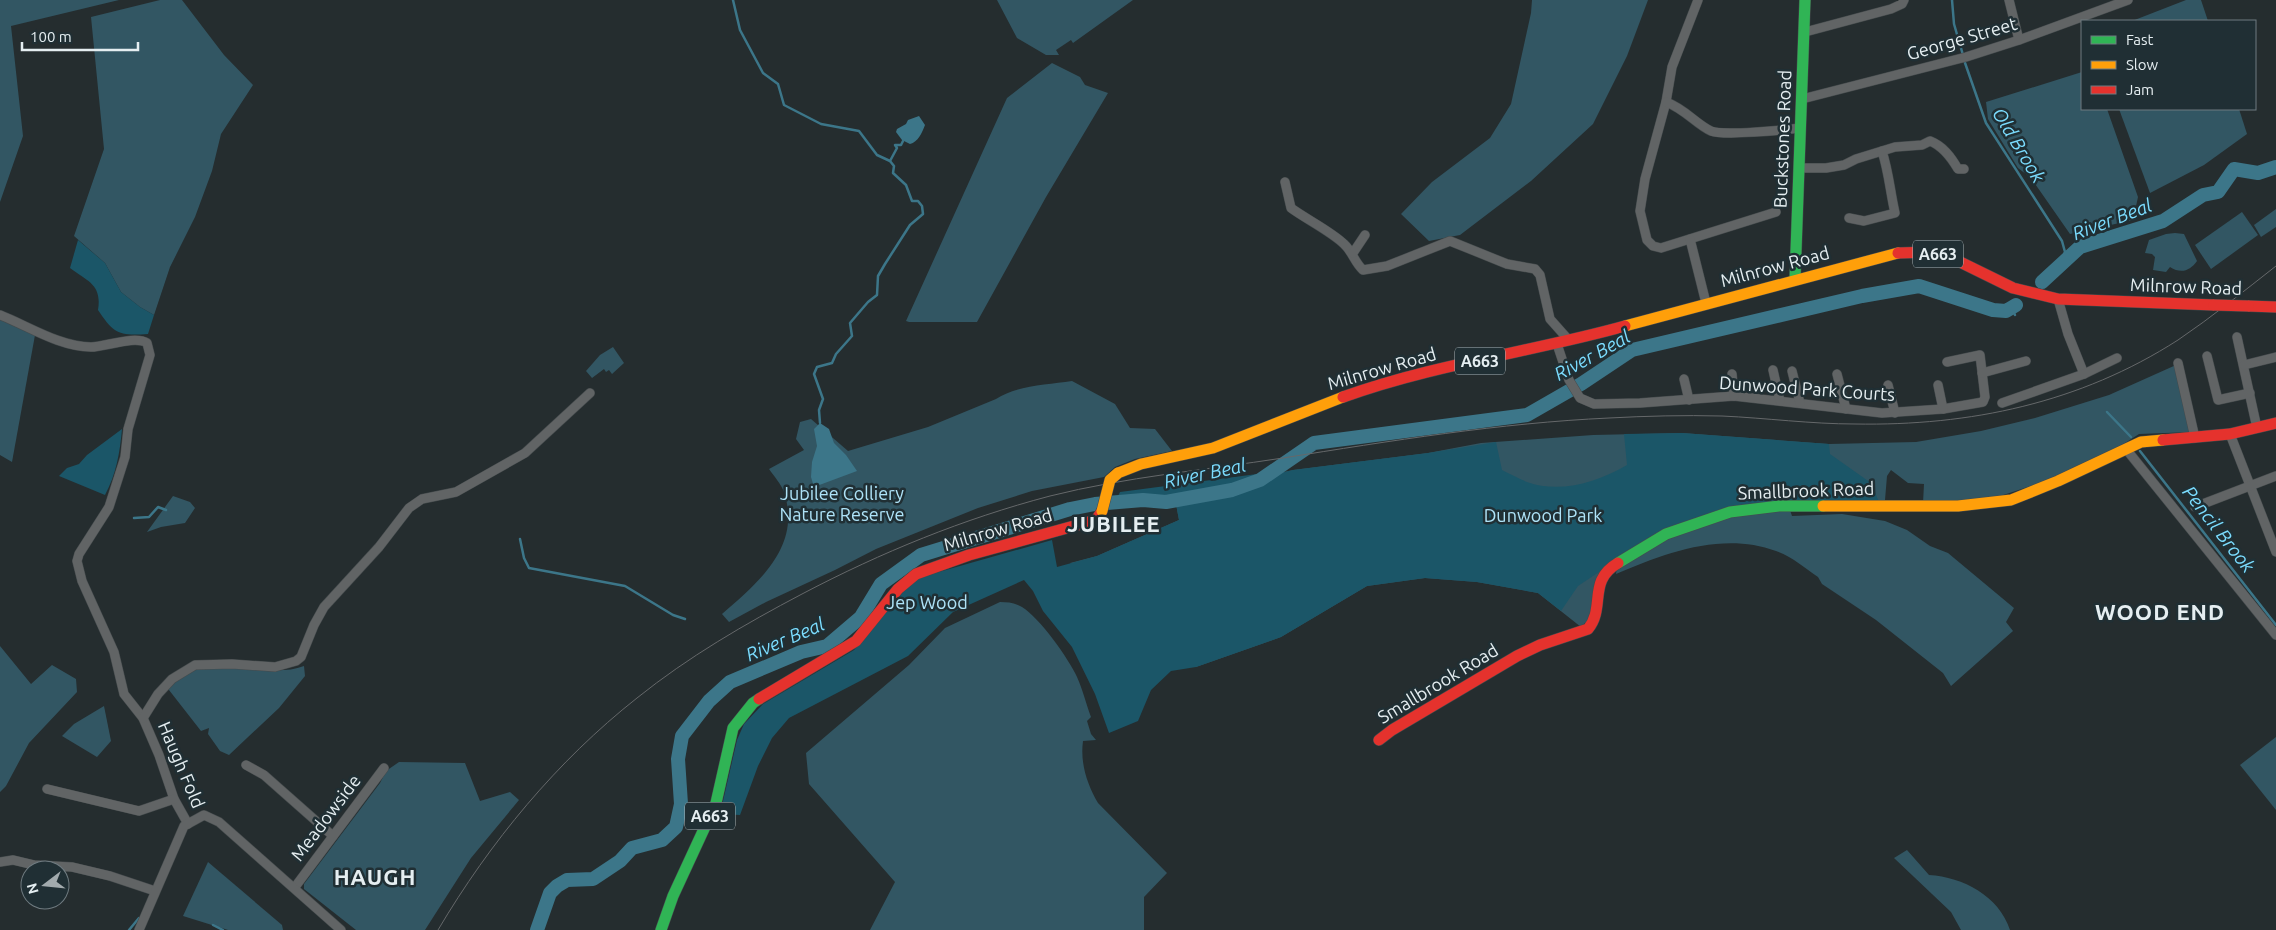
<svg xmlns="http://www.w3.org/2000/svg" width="2276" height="930" font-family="Ubuntu,sans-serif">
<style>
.green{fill:#325663}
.forest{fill:#1b5668}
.water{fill:#3c7689}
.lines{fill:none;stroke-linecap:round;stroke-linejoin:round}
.stream{stroke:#3c7689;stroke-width:2.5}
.river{stroke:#3c7689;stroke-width:14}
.street-casing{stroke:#454b4d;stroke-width:10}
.fast-casing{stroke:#454b4d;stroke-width:12}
.slow-casing{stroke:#454b4d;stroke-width:12}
.jam-casing{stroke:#454b4d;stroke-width:12}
.street{stroke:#616465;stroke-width:9}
.fast{stroke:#30b455;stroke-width:11}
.slow{stroke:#ff9f0a;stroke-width:11}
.jam{stroke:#e5322d;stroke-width:11}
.tram{stroke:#65686a;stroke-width:1}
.slow-bridge-casing{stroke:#454b4d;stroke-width:12;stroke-linecap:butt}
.jam-bridge-casing{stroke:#454b4d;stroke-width:12;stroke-linecap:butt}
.slow-bridge{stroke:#ff9f0a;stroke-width:11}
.jam-bridge{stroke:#e5322d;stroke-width:11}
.labels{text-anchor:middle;stroke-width:5;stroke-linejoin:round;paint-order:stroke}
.shield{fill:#202f34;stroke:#aab5b8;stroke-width:1}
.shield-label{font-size:16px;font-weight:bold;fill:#e5eef1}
.street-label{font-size:18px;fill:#e5eef1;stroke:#202f34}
.park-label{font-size:18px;fill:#aee3f8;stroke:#202f34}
.water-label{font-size:19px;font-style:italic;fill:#7bdcfe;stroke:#202f34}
.district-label{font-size:22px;font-weight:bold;letter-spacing:1px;fill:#e5eef1;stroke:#202f34}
</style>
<rect width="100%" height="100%" fill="#252d2f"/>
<g class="green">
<polygon points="0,0 119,0 11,26 23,136 0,202"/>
<polygon points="160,0 182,0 224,55 253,85 221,134 212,171 195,217 170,267 154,315 140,307 121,292 105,263 74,236 104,149 91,17"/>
<polygon points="997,0 1133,0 1073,43 1071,40 1056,50 1059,55 1046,55 1017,38"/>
<polygon points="1532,0 1648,0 1627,56 1593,124 1531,181 1460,235 1429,241 1401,214 1432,182 1490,138 1511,104 1531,13"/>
<polygon points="2186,0 2201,0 2208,21 2132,21"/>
<polygon points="1052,63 1080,77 1085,85 1108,93 1046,197 977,322 909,322 906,321 1007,98"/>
<polygon points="2082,72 2082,109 2107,109 2138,197 2133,220 2070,234 2031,178 2018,168 1988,119 1986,102"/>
<polygon points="2119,109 2239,109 2247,134 2204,165 2150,193"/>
<polygon points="2276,209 2276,227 2261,237 2254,225"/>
<polygon points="2242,212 2258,235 2211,269 2195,245"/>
<path d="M2175,233L2184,234L2197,261C2190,271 2181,274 2170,267L2166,272L2153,270L2155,257L2152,254L2145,253L2149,240L2166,234Z"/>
<polygon points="0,319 35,335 12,462 0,455"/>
<polygon points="613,347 624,363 612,374 609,370 606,372 604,369 592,378 586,371 600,355"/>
<polygon points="2176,365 2192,432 2139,434 2122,445 2043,482 1988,500 1923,503 1924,484 1908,483 1891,470 1887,476 1885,500 1748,506 1604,567 1589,619 1581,627 1538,593 1477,582 1425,578 1367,586 1281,637 1196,667 1070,563 1097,556 1179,520 1176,504 1241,491 1280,473 1293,470 1428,453 1481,443 1593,435 1682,433 1829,444 1916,442 1981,431 2035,418 2109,395"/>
<path d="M1072,381L1115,404L1130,428L1155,429L1172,451L1135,459L1115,467L1104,477L1032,491L978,508L876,549L835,570L766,602L729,622L722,614C759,582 802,546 784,492C781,484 774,476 769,469L804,450L796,439L800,422L811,419L848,451L928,427L996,399C1018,385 1047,385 1072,381Z"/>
<polygon points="173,496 190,502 195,508 185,523 161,527 147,532"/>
<path d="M1790,510L1792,516L1842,514L1885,521L1907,530L1930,546L1948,553L2014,608L2006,622L2013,631L1951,686L1943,673L1876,620L1822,584L1818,577C1805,568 1791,556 1776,551C1723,531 1664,553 1616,574L1617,567L1661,541L1716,518Z"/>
<path d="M1000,602C1008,602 1015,603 1022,607C1039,617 1069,659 1077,677C1083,690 1086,704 1091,717L1087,721L1091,734L1096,740L1083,741C1080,763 1087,784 1098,803L1167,873L1144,897V930H870L895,882L809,784L806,753L909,665L945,628Z"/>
<polygon points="0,646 31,684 52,665 76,679 77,692 29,743 6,786 0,792"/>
<path d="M304,666L305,676L279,708L229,755L220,751L208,734L209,728L201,731L169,690V687C175,682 181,676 188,673C223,654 267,680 304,666Z"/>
<polygon points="104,706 111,741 97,757 62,736 74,724"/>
<polygon points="2276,737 2276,810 2240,765"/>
<polygon points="399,762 465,763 480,801 510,792 519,800 471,858 425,930 356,930 304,889 304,884 380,783 386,771"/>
<path d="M1907,850L1929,875C1963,877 1999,896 2010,930H1961L1951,912L1894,858Z"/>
<polygon points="208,862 282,925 283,930 228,930 183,916"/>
</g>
<g class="forest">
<path d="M78,240L105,263L121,292L140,307L154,315L148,334C119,336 114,334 98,310C102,285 89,282 70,268Z"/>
<path d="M122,429C120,452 116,475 105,495L59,476L67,468L79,464L87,455Z"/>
<path d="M1682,433L1829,444L1830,454L1871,483L1879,502L1729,508L1599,572L1578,586L1561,611L1538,593L1477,582L1425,578L1367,586L1281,637L1196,667L1171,671L1151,690L1138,721L1109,733L1095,694L1072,647L1043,611L1033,591L1024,580L953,612L908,656L789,718L772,738L758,766L740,815L720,814L737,740L744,724L763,704L854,650L914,579L1052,540L1057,567L1097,556L1179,520L1176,504L1241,491L1280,473L1293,470L1428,453L1496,442L1502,470C1510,474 1518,478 1527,482C1560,494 1598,482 1627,465L1624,434Z"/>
<polygon points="1257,474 1237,486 1164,498 1146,494 1118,496 1120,492"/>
</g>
<g class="water">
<path d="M919,116L925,125C922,133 918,142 910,144L902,140L896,132L897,129L906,124L908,120Z"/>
<polygon points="820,423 829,429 834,443 846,455 857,471 814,487 811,477 812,462 817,446 814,429"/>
</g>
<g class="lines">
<g class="stream">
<polyline points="733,0 740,30 763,73 778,84 784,105 821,124 859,131 877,155 890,161 894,166 893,173 906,185 912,201 918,201 922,206 923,214 910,225 885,264 878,276 877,295 868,302 850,323 852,336 836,354 832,363 817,367 814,374 823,399 819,410 820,423"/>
<polyline points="1952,0 1954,24 1963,55"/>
<polyline points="1964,60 1986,123 2062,241 2065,252 2059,267"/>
<polyline points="890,161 897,148 895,145 901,145 903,141"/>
<polyline points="2012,309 2015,315"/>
<polyline points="2107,412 2131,437"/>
<polyline points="2140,451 2276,625"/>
<polyline points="134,518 149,517 158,507 166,510"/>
<polyline points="520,539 524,558 529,568 625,586 673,615 685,619"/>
<polyline points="213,925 223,930"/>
<polyline points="129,930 139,918"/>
</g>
<g class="river">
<polyline points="2042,282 2080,247 2163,221 2203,195 2218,192 2234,169 2258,173 2276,167"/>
<polyline points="537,930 550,893 557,886 567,880 593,879 620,861 632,848 662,840 676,827 681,804 678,759 682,736 709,701 730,682 801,652 827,646 861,617 881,584 921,555 1070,509 1095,504 1143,500 1166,502 1232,490 1260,480 1314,443 1527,415 1581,384 1632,350 1862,296 1919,286 1993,310 2006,311 2016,305"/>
</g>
<defs>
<g id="street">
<polyline points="1698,0 1672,67 1666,102 1645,179 1640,211 1647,240 1653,246 1661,248 1776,212"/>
<polyline points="2009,0 2019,40"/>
<polyline points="1805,32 1891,9 1902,4 1904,0"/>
<polyline points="1802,99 1966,57 2019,40 2128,0"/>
<path d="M1666,102C1685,109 1696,124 1711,131C1723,136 1784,130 1800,128"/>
<path d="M1799,168H1826L1844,165L1856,159L1895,147L1922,145L1930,141C1943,146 1951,157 1958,169H1964"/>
<path d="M1285,182L1291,208C1306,219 1332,232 1344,244C1352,251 1355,263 1363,270L1387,266L1450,241L1507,264L1535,269L1540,275L1550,319L1566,337L1567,341"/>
<path d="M1849,218L1864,221L1895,213C1890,191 1889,173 1882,151"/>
<polyline points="1690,239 1706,303"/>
<polyline points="1353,253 1365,235"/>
<polyline points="2058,299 2068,334 2084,374"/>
<path d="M0,315C28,326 60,347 91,347C105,347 135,335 147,343L150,355L128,429L125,457L109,507L79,554L77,561L82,581L114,652L124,694L143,718L159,755L174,799L188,824"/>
<polyline points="2237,337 2257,428"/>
<polyline points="1557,344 1569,380 1580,398 1594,404 1640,403 1734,396 1882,413 1943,409 1983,402 1985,397 1980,355 1947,362"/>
<polyline points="2207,356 2218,400 2250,393"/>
<polyline points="2178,363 2195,438"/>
<polyline points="2244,365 2276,357"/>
<polyline points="1773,370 1780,401"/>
<polyline points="1792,371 1800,403"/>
<polyline points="1982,373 2026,361"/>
<polyline points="1732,374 1734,396"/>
<polyline points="1837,374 1846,409"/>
<polyline points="1684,379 1689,400"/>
<polyline points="1888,385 1895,413"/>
<polyline points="1938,385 1943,409"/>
<polyline points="2002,403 2084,374 2117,358"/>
<polyline points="2230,434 2276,552"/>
<polyline points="2126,449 2276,635"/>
<polyline points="2195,507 2276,476"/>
<polyline points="143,718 158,694 172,679 195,665 232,664 275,667 296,661 301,657 314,625 324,607 379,547 409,508 422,499 456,492 525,453 590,393"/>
<polyline points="246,765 264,775 333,836"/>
<polyline points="47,789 139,811 174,799"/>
<polyline points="0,862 13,860 34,865 72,867 110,876 155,891"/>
<polyline points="295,887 384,768"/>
<polyline points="139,930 184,826 204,815 219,822 341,930"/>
</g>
<g id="fast">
<polyline points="1795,279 1805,0"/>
<polyline points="1618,563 1666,534 1730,512 1779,506 1823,506"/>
<polyline points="661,930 673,896 716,803 733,728 753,703 759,699"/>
</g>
<g id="slow">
<polyline points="1625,326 1898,253"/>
<polyline points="1118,473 1141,464 1213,448 1343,397"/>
<polyline points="1823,506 1958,506 2011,500 2058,481 2141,442 2163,440"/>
</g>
<g id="jam">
<polyline points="1898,253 1932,252 1952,258 2013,288 2058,299 2214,305"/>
<polyline points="2248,306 2276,307"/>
<path d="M1343,397C1434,364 1532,352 1625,326"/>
<polyline points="2163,440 2230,434 2276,423"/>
<polyline points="759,699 856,641 898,589 916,574 969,555 1096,520 1102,511"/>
<path d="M1379,740L1392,730L1517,656L1540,645L1588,629C1606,607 1587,581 1618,563"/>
</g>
</defs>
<use href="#street" class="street-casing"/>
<use href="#fast" class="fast-casing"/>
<use href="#slow" class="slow-casing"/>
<use href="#jam" class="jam-casing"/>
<use href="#street" class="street"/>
<use href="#fast" class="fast"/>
<use href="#slow" class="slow"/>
<use href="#jam" class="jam"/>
<path class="tram" d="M438,930C490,842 557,761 637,698C688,657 745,624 802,594C882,552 963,519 1050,496C1126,477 1205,470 1283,458C1390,441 1500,423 1609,418C1646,416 1684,415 1722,416C1766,418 1811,424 1855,424C1970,426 2080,403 2178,340C2212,317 2244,291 2276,266"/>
<defs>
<polyline id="slow-bridge" points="1102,511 1110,480 1118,473"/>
<polyline id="jam-bridge" points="2214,305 2248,306"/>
</defs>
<use href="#slow-bridge" class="slow-bridge-casing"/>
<use href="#jam-bridge" class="jam-bridge-casing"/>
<use href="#slow-bridge" class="slow-bridge"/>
<use href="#jam-bridge" class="jam-bridge"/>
</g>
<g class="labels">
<g class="shield">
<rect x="1913" y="240.5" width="50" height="27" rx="4"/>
<rect x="1455" y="347.5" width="50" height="27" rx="4"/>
<rect x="685" y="802.5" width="50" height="27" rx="4"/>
</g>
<g class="shield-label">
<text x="1938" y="260">A663</text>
<text x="1480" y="367">A663</text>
<text x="710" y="822">A663</text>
</g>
<g class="street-label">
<text transform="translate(1962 39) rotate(-16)" y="6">George Street</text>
<text transform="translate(1783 139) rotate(-88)" y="6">Buckstones Road</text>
<text transform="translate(1775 267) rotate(-15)" y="6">Milnrow Road</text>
<text transform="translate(2186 287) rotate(2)" y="6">Milnrow Road</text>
<text transform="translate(1382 369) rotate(-16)" y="6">Milnrow Road</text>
<text transform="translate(1807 389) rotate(4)" y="6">Dunwood Park Courts</text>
<text transform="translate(1806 491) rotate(-2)" y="6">Smallbrook Road</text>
<text transform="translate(998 530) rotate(-16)" y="6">Milnrow Road</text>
<text transform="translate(1438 684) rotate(-31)" y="6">Smallbrook Road</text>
<text transform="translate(181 765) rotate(67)" y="6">Haugh Fold</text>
<text transform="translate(326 818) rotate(-53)" y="6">Meadowside</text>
</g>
<g class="park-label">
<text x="842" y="500">Jubilee Colliery<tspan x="842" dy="21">Nature Reserve</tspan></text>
<text x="1543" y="522">Dunwood Park</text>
<text x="927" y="609">Jep Wood</text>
</g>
<g class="water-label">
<text transform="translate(2019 145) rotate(59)" y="7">Old Brook</text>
<text transform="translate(2112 219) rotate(-21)" y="7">River Beal</text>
<text transform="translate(1592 355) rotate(-29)" y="7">River Beal</text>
<text transform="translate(1205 473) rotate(-12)" y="7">River Beal</text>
<text transform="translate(2219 529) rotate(52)" y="7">Pencil Brook</text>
<text transform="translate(785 639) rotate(-23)" y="7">River Beal</text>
</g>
<g class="district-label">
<text x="1114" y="532">JUBILEE</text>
<text x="2160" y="620">WOOD END</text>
<text x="375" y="885">HAUGH</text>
</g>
</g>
<rect x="2081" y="20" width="175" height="90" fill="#202f34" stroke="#6f7b80"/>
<rect x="2091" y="36" width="25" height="8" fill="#30b455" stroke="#6f7b80"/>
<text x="2126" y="45" font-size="15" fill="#e5eef1">Fast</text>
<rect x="2091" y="61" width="25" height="8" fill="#ff9f0a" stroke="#6f7b80"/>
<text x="2126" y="70" font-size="15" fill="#e5eef1">Slow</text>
<rect x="2091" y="86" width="25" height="8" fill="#e5322d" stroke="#6f7b80"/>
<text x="2126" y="95" font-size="15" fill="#e5eef1">Jam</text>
<g transform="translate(45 885) rotate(254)"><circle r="24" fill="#202f34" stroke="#6f7b80"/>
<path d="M0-4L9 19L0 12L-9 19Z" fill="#a2aaad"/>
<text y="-8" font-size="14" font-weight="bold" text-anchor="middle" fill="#e5eef1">N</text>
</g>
<path d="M22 42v8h116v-8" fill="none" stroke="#e5eef1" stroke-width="2.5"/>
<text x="30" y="42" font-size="15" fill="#e5eef1" stroke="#202f34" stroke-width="4" paint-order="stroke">100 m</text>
</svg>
